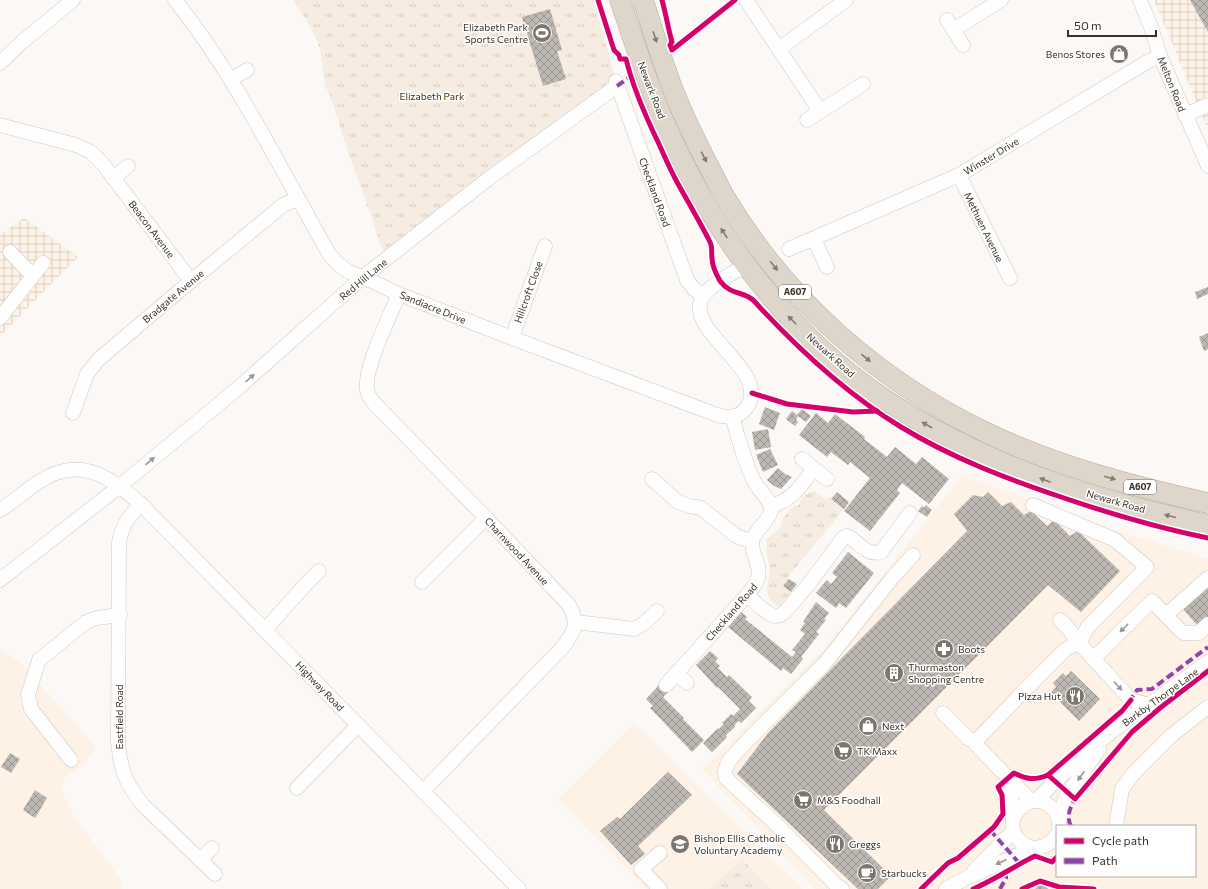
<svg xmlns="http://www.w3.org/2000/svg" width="1208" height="889" font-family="Commissioner,sans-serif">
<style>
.built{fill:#fdf2e5;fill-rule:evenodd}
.industrial{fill:url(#industrial-grid)}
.park{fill:url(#park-tufts)}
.building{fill:url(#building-cross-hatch)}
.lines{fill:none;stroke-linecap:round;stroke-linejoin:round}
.minor-casing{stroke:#cdc8c1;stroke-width:15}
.highway-casing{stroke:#b4aa9c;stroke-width:21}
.minor{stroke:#fefefe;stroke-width:14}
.highway{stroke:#ded6ca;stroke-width:20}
.quiet{stroke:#8e44ad;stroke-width:4;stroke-dasharray:8 4;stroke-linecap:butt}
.cycleway-casing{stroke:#fff;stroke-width:8}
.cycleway{stroke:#d6006c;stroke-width:5}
.oneway{fill:#847b6f}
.oneway2{fill:#9c9792}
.labels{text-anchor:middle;stroke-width:3;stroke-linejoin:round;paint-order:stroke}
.shield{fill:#fff;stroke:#756e66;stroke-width:1}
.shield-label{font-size:9px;font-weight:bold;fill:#3a3025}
.poi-label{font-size:10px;fill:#3a3025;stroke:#fff;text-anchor:start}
.street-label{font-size:10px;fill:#3a3025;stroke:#fff}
.park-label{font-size:10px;fill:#4a2d00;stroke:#fff}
</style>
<defs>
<pattern id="industrial-grid" width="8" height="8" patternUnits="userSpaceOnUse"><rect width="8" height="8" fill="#fdf2e5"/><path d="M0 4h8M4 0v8" fill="none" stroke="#dad0c4"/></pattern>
<pattern id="park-tufts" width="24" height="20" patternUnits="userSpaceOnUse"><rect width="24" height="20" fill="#f7ece1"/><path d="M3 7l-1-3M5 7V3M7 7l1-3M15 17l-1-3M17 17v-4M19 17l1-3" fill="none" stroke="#d4cbc1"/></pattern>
<pattern id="building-cross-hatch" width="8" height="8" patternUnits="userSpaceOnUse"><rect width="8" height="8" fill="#bdb8b2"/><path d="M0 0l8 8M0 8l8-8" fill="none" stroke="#9b9691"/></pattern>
</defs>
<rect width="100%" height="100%" fill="#fbf8f5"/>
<g class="built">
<path d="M963,475L1091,523L1208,559V889H815L702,769L820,653ZM1057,826H1195V876H1057Z"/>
<polygon points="0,649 25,666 30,674 96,747 83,765 66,776 61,788 72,814 119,877 123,889 0,889"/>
<polygon points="634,723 803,889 646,889 558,799"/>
</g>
<g class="industrial">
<polygon points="1154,0 1208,0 1208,129"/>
<polygon points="24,218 78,257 0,336 0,235"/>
</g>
<g class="park">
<polygon points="293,0 594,0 616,81 385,253 379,241 371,216 344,140 333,103 325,85 320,48 310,26"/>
<path d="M815,491L826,500L829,497L844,509L788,577L789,579L783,586L791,592L779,607L770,600L766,590L769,580L770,566L767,557L766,539L780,529L783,518L791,508L799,505C801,496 807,493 815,491Z"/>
<polygon points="742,859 771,889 710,889"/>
</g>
<g class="building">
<polygon points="1190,0 1208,0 1208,32"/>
<polygon points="550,9 562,50 557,51 566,79 543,86 522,17"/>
<polygon points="1208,287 1208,294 1197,299 1195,292"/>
<polygon points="1208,333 1208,349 1204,351 1199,337"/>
<polygon points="765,407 780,413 774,430 759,424"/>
<polygon points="802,409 811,416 806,422 798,416 796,420 798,422 795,426 786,419 792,411 797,415"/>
<polygon points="816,413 828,423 835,414 865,437 864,439 887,457 895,447 916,464 922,457 949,479 929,504 902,483 897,490 900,493 870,531 844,511 870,478 850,462 848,465 831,452 827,457 799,435"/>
<polygon points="768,429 771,447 755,450 752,432"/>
<polygon points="770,449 778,465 763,472 756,455"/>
<polygon points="778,468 785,474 792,477 781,489 774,486 767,480"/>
<polygon points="837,492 849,502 844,509 831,499"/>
<polygon points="988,492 1002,506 1011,502 1024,515 1031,511 1047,526 1054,520 1070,536 1078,531 1120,571 1081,612 1048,585 824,810 891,876 878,889 858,889 737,774 768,733 967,531 954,514 973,495 983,497"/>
<polygon points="926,505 932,510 927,517 918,511 922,506 924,508"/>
<polygon points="848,552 874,573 846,608 839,603 836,608 816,593 827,580 831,584 837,577 832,573"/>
<polygon points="789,579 797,584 791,592 783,586"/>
<polygon points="1208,581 1208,617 1198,626 1180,606"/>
<polygon points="816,602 829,613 824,619 826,620 816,632 819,634 801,657 803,659 791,674 783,668 781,671 728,627 741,612 747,617 745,619 792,657 796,652 792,650 805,634 800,630 805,623 803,622"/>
<polygon points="710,651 718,658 715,661 720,666 718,668 727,677 729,675 752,697 749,701 756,708 741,723 738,721 734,726 735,727 726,735 727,737 712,752 703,743 718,728 719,729 724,724 722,723 731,714 733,716 740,709 718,687 717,688 696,665"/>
<polygon points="1071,671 1100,699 1079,721 1051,693 1056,687 1053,683 1063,673 1066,676"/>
<polygon points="661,683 669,691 663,697 684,718 683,719 704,740 692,752 650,708 653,706 646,699"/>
<polygon points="10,753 20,759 11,773 1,767"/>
<polygon points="668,772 692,795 638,846 645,854 631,865 600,831 617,817 620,819"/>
<polygon points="35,790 47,798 35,818 23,810"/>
<polygon points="1041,882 1048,889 1035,889"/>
</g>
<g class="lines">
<defs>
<g id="minor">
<path d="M175,0C237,78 280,168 329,254L338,264L349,272L363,277L399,294L512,338L720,416C732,417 739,418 747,407C770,373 694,336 700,304C703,287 732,274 746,265"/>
<polyline points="746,0 820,111"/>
<polyline points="1140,0 1151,27 1160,56 1208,166"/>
<polyline points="947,20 963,45"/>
<polyline points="953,30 1001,0"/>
<polyline points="779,49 846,0"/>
<polyline points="0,63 22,42 73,0"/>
<polyline points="231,79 247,70"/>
<polyline points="616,81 687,280 695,290 704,295"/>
<polyline points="1185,115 1208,105"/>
<polyline points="807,120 863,84"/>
<polyline points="0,125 76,145 91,152 103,164 191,281"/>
<polyline points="959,175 1010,278"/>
<polyline points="113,178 128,166"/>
<polyline points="814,239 827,267"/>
<polyline points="789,249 959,175 1147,62 1160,56"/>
<polyline points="10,252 33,276"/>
<path d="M399,294C390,316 364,368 367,389C367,394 371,399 374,403L486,518L569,605C579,624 575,631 563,647L423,791"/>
<polyline points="0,318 43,263"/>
<polyline points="512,338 545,246"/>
<polyline points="73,413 87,374 98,360 191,281 283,205 297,199"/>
<polyline points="802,459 827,479"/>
<polyline points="652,479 678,502 690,506 701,508 735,535 741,538 752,541"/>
<path d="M141,504C127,519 124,522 119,542L118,743C121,770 125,783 143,805L215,874"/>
<polyline points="1033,505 1115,540 1147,567 1088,627 1079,643 1131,700 1149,705"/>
<path d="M771,506C793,500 801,485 814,469"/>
<path d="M0,510C13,502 25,491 37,483C79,454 108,476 141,504L519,889"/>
<polyline points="0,580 120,486 237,389 363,277 488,179 617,86"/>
<polyline points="422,582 486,518"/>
<path d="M747,595C754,601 767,615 776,616C779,616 782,614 785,612L808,585L843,538L847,536L851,538C860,545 869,556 881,552L910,513"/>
<polyline points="1166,615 1208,578"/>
<polyline points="576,622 634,629 643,624 657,611"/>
<polyline points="265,630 305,585 319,571"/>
<polyline points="1093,659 1152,601 1183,633 1199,633 1208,624"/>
<polyline points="676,673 687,683"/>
<path d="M666,685L747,595C759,581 762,575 755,557C753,552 752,547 752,542C754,530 768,523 771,511C773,503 759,490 755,483C744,462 739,439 732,417"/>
<polyline points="943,713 969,739 976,741 976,744 979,748 1031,801"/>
<polyline points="976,741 1020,695 1066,649 1079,643 1068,628 1060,620"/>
<polyline points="71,760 31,709 28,695 39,660 86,622 97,618 120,615"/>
<polyline points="1010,781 1013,820"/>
<polyline points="297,788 358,725"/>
<polyline points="1036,801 1055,781 1111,732 1208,662"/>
<polyline points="1059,822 1065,798 1099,749"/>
<polyline points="1116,826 1122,789 1133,774 1172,735 1208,707"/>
<path d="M1057,835C1049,847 1033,853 1021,842C997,822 1029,787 1051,807C1057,812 1059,819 1059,826"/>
<polyline points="660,853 641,869 660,889"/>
<polyline points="200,860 212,848"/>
<polyline points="974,871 1013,831"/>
<polyline points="842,889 836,885 777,825 731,783 726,778 725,771 728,762 745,743 825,663 893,577 913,555"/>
<polyline points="946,889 968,877 1034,848"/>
</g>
<g id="highway">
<path d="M620,0C637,50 652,98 675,146C719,239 783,325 867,387C923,428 989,459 1054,483C1104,501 1156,513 1208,525"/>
<path d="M643,0C651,24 658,49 667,73C677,103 692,133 706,161C712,172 717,183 723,194C784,298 877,380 985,432C1055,466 1132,486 1208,503"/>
</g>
</defs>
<use href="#minor" class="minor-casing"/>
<use href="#highway" class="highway-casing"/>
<use href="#minor" class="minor"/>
<use href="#highway" class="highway"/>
<g class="quiet">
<polyline points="617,86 630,77"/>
<polyline points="1129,702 1137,690 1152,689 1208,647"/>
<path d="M1071,826C1066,817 1070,807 1075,799"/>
<polyline points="990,830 1019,863"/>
<polyline points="1000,889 1006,878 1006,873"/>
</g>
<defs>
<g id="cycleway">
<path d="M598,0L614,50L619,55L620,59H626C633,88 645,115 658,142C664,155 670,169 677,182C688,202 700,222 710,242C713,248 711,252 712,258C712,266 716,274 720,281C731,296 745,291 754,301C797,348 845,393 901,427C952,458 1007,479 1064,498C1111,514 1159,528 1208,538"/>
<path d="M662,0C666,14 668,28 672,42L670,45L672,50L735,0"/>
<polyline points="752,393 787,404 853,412 877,411"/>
<polyline points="1048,775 1075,799 1132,732 1160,708 1208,671"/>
<path d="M921,889L948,863L958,858L994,827L1003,814L1002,795L998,787L1014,773C1027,779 1034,781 1048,775L1122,711L1131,700"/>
<path d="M973,889C995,880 1014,866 1035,856L1052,862L1057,857"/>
<polyline points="1022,889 1040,881 1059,887 1094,889"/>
</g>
</defs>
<use href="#cycleway" class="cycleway-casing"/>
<use href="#cycleway" class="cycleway"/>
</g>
<defs><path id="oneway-solid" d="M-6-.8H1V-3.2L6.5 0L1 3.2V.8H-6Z"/></defs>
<g class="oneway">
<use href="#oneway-solid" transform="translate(655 37) rotate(72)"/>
<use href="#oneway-solid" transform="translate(704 157) rotate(63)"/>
<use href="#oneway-solid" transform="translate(724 233) rotate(-123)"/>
<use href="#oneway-solid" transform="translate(774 266) rotate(51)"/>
<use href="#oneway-solid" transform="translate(792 320) rotate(-135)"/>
<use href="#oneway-solid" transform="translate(866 358) rotate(39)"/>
<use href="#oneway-solid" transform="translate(927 425) rotate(-150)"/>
<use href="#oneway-solid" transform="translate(1110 478) rotate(16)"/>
<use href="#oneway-solid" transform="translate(1045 480) rotate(-159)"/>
<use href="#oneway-solid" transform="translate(1170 516) rotate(-166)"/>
</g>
<g class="oneway2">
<use href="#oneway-solid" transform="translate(250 378) rotate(-42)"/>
<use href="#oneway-solid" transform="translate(150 461) rotate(-40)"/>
<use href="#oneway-solid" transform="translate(1124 628) rotate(135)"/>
<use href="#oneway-solid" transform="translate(1118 686) rotate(48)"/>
<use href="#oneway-solid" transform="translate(1081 776) rotate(125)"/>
<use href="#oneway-solid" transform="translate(1001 862) rotate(156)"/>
</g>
<defs>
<symbol id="stadium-disc" viewBox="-11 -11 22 22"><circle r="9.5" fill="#7e766e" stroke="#fff"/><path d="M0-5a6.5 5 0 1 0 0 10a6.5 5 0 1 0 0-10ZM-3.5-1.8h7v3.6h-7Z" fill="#fff"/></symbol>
<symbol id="shop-disc" viewBox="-11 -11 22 22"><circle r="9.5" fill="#7e766e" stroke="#fff"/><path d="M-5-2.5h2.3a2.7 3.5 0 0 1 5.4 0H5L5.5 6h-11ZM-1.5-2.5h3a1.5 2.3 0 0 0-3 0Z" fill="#fff"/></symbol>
<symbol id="pharmacy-disc" viewBox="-11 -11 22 22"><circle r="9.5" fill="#7e766e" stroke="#fff"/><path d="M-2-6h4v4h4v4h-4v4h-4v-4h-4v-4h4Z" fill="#fff"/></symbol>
<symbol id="building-disc" viewBox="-11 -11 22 22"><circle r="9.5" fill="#7e766e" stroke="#fff"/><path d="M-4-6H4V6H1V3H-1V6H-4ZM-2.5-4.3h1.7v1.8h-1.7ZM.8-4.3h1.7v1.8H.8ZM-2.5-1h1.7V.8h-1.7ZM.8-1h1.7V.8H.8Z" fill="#fff"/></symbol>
<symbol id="restaurant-disc" viewBox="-11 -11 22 22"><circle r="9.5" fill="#7e766e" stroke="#fff"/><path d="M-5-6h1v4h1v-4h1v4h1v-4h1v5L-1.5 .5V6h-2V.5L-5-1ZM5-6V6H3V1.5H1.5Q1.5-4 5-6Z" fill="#fff"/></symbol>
<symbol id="supermarket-disc" viewBox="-11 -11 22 22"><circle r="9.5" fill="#7e766e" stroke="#fff"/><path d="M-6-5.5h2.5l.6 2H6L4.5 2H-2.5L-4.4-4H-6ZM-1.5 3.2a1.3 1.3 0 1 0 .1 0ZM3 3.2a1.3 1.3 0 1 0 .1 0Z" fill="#fff"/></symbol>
<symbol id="school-disc" viewBox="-11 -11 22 22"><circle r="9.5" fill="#7e766e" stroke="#fff"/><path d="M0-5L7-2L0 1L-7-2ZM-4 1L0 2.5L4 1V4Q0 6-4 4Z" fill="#fff"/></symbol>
<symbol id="cafe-disc" viewBox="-11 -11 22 22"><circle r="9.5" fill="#7e766e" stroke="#fff"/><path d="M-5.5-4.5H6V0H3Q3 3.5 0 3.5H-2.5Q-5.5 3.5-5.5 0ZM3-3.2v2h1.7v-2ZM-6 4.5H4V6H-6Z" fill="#fff"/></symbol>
</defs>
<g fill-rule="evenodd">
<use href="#stadium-disc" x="531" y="22" width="22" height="22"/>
<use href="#shop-disc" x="1108" y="43" width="22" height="22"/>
<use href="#pharmacy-disc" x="933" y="638" width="22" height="22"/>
<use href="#building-disc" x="883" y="662" width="22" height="22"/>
<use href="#restaurant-disc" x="1064" y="685" width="22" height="22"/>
<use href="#shop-disc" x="857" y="715" width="22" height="22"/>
<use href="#supermarket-disc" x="832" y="740" width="22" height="22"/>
<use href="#supermarket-disc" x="792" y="789" width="22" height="22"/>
<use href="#school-disc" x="669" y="833" width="22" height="22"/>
<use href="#restaurant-disc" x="824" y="833" width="22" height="22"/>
<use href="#cafe-disc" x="856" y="862" width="22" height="22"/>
</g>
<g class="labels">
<g class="shield">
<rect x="779" y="285" width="32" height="14" rx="3"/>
<rect x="1124" y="480" width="32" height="14" rx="3"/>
</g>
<g class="shield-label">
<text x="795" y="295">A607</text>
<text x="1140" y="490">A607</text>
</g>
<g class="poi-label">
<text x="528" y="31" text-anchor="end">Elizabeth Park<tspan x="528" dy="12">Sports Centre</tspan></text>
<text x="1105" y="58" text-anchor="end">Benos Stores</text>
<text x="958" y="653">Boots</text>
<text x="908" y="671">Thurmaston<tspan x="908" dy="12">Shopping Centre</tspan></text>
<text x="1061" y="700" text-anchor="end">Pizza Hut</text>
<text x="882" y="730">Next</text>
<text x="857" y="755">TK Maxx</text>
<text x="817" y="804">M&amp;S Foodhall</text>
<text x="694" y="842">Bishop Ellis Catholic<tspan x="694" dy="12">Voluntary Academy</tspan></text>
<text x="849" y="848">Greggs</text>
<text x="881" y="877">Starbucks</text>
</g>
<g class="street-label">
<text transform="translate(1172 84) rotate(68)" y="4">Melton Road</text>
<text transform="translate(652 90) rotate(69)" y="4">Newark Road</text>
<text transform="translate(991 156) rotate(-31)" y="4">Winster Drive</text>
<text transform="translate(655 192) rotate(70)" y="4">Checkland Road</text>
<text transform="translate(984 227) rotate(64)" y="4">Methuen Avenue</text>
<text transform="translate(152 229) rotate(53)" y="4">Beacon Avenue</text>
<text transform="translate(363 279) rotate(-40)" y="4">Red Hill Lane</text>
<text transform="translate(528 292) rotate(-70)" y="4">Hillcroft Close</text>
<text transform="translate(173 296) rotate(-40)" y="4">Bradgate Avenue</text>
<text transform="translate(433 307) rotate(22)" y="4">Sandiacre Drive</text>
<text transform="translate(831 355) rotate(42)" y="4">Newark Road</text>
<text transform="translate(1116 501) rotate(16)" y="4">Newark Road</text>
<text transform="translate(517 551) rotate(47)" y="4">Charnwood Avenue</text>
<text transform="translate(731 612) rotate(-49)" y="4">Checkland Road</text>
<text transform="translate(320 686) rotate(46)" y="4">Highway Road</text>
<text transform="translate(1160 697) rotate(-36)" y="4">Barkby Thorpe Lane</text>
<text transform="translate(119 717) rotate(-90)" y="4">Eastfield Road</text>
</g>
<g class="park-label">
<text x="432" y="100">Elizabeth Park</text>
</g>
</g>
<rect x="1056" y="825" width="140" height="52" fill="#ffffff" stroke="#b0aca8"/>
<rect x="1064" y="838" width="20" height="6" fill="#d6006c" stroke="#b0aca8"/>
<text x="1092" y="845" font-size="12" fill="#3a3025">Cycle path</text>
<rect x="1064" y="858" width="20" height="6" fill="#8e44ad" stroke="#b0aca8"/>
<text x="1092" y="865" font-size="12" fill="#3a3025">Path</text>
<path d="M1068 30v6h88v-6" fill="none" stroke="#3a3025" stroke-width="2"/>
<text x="1074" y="30" font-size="12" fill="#3a3025" stroke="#ffffff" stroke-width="3" paint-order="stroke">50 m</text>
</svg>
